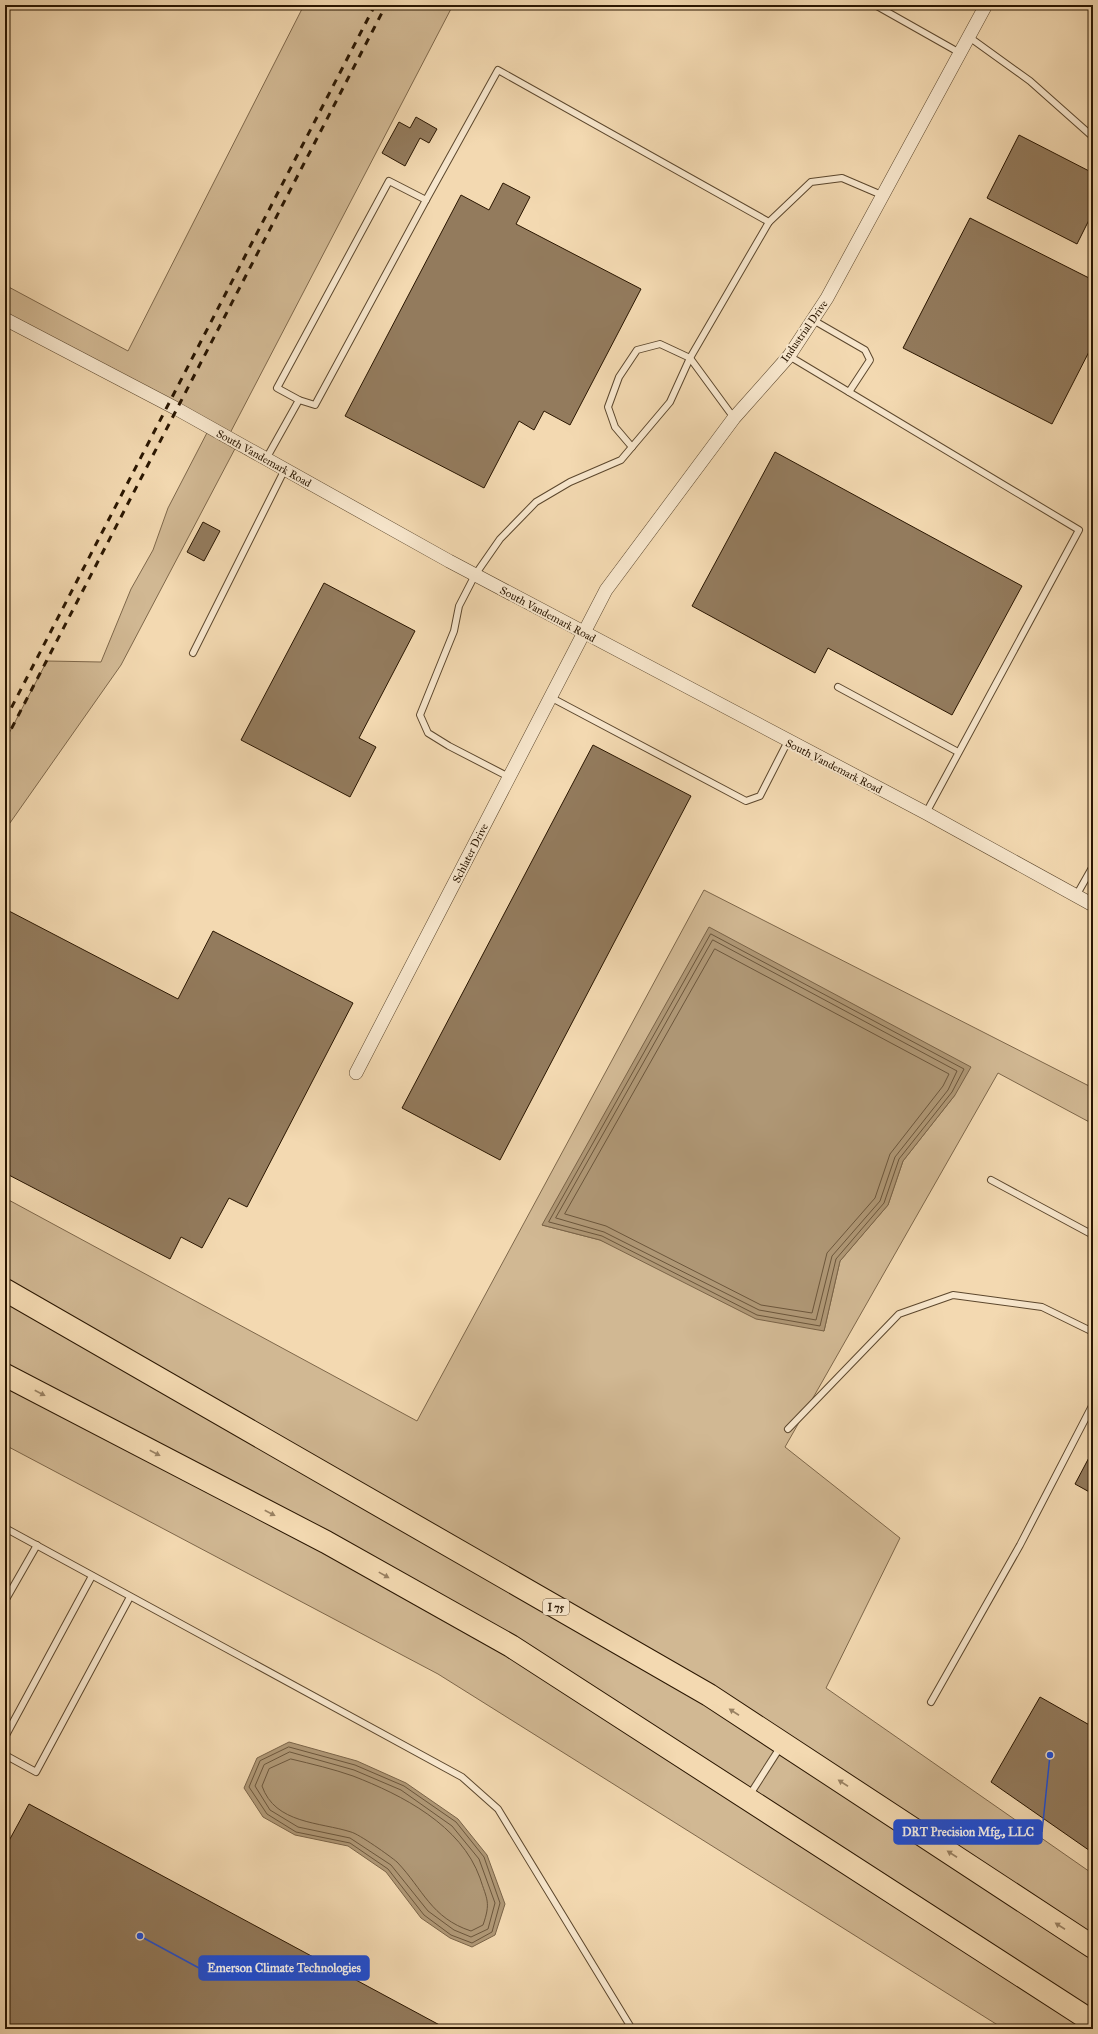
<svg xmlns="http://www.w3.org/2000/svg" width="1098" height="2034" font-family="'IM FELL Great Primer',serif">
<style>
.green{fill:#d1b893;stroke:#7e674a;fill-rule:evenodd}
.water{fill:#af9775;stroke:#7a6347}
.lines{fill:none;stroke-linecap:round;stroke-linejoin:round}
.shore{stroke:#6c563b;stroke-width:1}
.building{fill:#937b5d;stroke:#2a1601}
.service-casing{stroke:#5c472d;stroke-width:8}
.minor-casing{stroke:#5c472d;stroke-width:14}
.motorway-casing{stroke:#2a1601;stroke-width:24}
.service{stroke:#f7e6cc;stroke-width:6}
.minor{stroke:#f7e6cc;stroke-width:13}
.motorway{stroke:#f3d9b1;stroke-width:22}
.rail{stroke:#2a1601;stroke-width:3;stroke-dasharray:7 7;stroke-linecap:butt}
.oneway{fill:#998162}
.labels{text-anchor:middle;stroke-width:4;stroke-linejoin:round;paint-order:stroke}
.shield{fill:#f7e6cc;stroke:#68543e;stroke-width:1}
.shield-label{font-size:10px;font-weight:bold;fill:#2a1601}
.street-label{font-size:11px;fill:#2a1601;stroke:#f7e6cc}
.leader{fill:none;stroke:#1d4ed8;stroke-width:1.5}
.callout-dot{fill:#1d4ed8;stroke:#f7e6cc;stroke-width:1.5}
.callout{fill:#1d4ed8;stroke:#1d4ed8;stroke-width:1.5}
.callout-label{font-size:12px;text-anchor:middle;font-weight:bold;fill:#fff}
</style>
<rect width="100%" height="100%" fill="#f3d9b1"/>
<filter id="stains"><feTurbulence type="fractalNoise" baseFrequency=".005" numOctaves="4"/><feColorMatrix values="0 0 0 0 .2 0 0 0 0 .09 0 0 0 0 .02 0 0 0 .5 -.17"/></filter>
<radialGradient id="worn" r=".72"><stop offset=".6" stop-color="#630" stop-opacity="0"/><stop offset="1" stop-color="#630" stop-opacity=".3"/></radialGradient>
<g class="green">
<polygon points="304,5 453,5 228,437 238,443 121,665 5,830 5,741 47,661 101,662 131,589 153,550 168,508 210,427 5,319 5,285 128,351"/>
<path d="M704,890L1093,1088V1124L998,1073L785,1447L900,1538L826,1688L1093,1874V2029H1004L438,1674L5,1445V1198L417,1421ZM955,1095L903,1161L888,1205L840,1261L824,1331L600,1240L542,1225Z"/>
</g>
<g class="water">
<polygon points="709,927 971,1067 955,1095 903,1161 888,1205 840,1261 824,1331 756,1319 600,1240 542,1225"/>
<polygon points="289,1742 357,1761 406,1783 458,1819 487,1855 505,1904 495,1935 472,1947 450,1938 421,1918 386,1872 348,1846 295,1835 263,1817 244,1788 257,1758"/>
</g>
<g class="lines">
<g class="shore">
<polygon points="711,934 964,1069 952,1092 899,1159 884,1203 836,1259 820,1326 757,1315 602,1236 549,1222"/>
<polygon points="713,940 957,1071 948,1090 895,1157 880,1201 832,1256 816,1320 759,1310 604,1232 556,1218"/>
<polygon points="715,949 949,1074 943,1086 890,1154 875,1198 827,1253 812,1313 761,1305 606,1226 565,1214"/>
<polygon points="289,1747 355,1765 404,1786 456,1822 484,1857 500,1903 492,1932 472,1943 451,1935 424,1915 388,1869 350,1843 296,1832 267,1814 249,1787 260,1761"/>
<polygon points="290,1752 354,1770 401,1790 452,1826 479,1859 495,1903 488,1929 471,1937 454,1930 428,1911 391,1865 350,1838 298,1827 270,1810 255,1786 264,1765"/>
<path d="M291,1759C312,1764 333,1769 353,1776C402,1795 461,1825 480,1878C487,1900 491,1902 483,1925L471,1931C431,1918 423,1889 397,1862C390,1856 359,1834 351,1832C320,1822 275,1824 262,1786L269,1769Z"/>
</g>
</g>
<g class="building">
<polygon points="416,117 437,129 429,143 420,138 405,166 382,153 399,122 410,128"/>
<polygon points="1019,135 1093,173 1093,212 1077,244 987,198"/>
<polygon points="503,183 530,197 516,224 641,289 570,425 544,411 534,430 519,421 484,488 345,416 461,195 489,210"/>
<polygon points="970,218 1093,280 1093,344 1052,424 903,348"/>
<polygon points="775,452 1022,586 952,715 828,648 815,673 692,606"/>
<polygon points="203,522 220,531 204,561 187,552"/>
<polygon points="324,583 415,631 359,738 376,747 350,797 241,740"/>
<polygon points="593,745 691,796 500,1160 402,1108"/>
<polygon points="9,911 178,999 213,931 353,1003 247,1207 229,1198 202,1248 181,1237 170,1259 5,1173 5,918"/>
<polygon points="1093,1450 1093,1494 1075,1484"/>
<polygon points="1040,1697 1093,1727 1093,1853 991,1782"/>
<polygon points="29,1804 447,2029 5,2029 5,1848"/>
</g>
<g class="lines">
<defs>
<g id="service">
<polyline points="875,5 960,53"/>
<polyline points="969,37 1030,81 1093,137"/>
<polyline points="813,320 865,350 870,360 849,392"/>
<polyline points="789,356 1079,530 926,813"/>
<polyline points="299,400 315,405 426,200"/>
<polyline points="632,447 615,427 608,407 619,377 637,350 660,344 690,358 734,418"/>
<polyline points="266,459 299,400 277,388 389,181 426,200 498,70 769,222"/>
<polyline points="193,653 285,469"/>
<polyline points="838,687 958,752"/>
<polyline points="550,697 746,801 760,796 788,741"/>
<polyline points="509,777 449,746 428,733 420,715 454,631 459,606 475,575 500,539 536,502 570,482 621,460 670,402 690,358 769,222 811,182 842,178 884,196"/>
<polyline points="1076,896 1093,866"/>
<polyline points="991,1180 1093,1235"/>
<polyline points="788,1429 899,1314 953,1295 1042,1307 1093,1332"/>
<polyline points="5,1528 462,1777 498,1809 632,2029"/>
<polyline points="5,1601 37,1545"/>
<polyline points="931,1702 1020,1545 1093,1404"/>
<polyline points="5,1737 92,1576"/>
<polyline points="5,1755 36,1772 130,1597"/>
<polyline points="749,1796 781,1746"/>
</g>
<g id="minor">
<polyline points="5,319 177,409 449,561 926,813 1093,905"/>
<polyline points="356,1073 606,590 734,418 789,356 827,298 986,5"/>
</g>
<g id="motorway">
<polyline points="5,1290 709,1695 1093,1947"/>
<polyline points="5,1375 326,1542 511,1646 1093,2022"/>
</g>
</defs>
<use href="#service" class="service-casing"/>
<use href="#minor" class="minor-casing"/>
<use href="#motorway" class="motorway-casing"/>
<use href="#service" class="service"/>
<use href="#minor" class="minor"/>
<use href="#motorway" class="motorway"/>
<g class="rail">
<polyline points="5,720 375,5"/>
<polyline points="5,741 386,5"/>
</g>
</g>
<defs><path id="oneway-solid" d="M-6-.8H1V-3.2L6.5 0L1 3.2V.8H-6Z"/></defs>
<g class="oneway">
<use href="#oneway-solid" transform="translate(40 1393) rotate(28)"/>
<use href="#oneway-solid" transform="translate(155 1453) rotate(28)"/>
<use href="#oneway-solid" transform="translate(270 1513) rotate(28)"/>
<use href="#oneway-solid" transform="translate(384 1575) rotate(29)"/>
<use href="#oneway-solid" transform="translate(734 1712) rotate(-147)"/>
<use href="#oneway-solid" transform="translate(843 1783) rotate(-147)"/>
<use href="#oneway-solid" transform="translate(952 1854) rotate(-147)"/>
<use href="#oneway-solid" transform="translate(1060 1926) rotate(-147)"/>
</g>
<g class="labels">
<rect class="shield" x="543" y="1599" width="26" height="16" rx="3"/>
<g class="shield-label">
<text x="556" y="1611">I 75</text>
</g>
<g class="street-label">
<text transform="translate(804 331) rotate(-55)" y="4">Industrial Drive</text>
<text transform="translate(264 458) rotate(29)" y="4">South Vandemark Road</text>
<text transform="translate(548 614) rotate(28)" y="4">South Vandemark Road</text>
<text transform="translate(834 766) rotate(27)" y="4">South Vandemark Road</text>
<text transform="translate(470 853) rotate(-63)" y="4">Schlater Drive</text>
</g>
</g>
<path class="leader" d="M1050 1755L1042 1832M140 1936L199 1968"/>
<g class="callout-dot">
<circle cx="1050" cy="1755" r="4"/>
<circle cx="140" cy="1936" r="4"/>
</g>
<g class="callout">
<rect x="894" y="1820" width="148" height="24" rx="4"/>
<rect x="199" y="1956" width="170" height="24" rx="4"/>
</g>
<g class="callout-label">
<text x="968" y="1836">DRT Precision Mfg., LLC</text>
<text x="284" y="1972">Emerson Climate Technologies</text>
</g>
<rect width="1098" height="2034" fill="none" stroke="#f3d9b1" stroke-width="20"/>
<rect x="6" y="6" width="1086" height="2022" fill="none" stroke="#2a1601" stroke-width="2"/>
<rect x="10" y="10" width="1078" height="2014" fill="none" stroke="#2a1601"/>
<rect width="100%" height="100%" filter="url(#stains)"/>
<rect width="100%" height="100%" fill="url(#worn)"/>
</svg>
